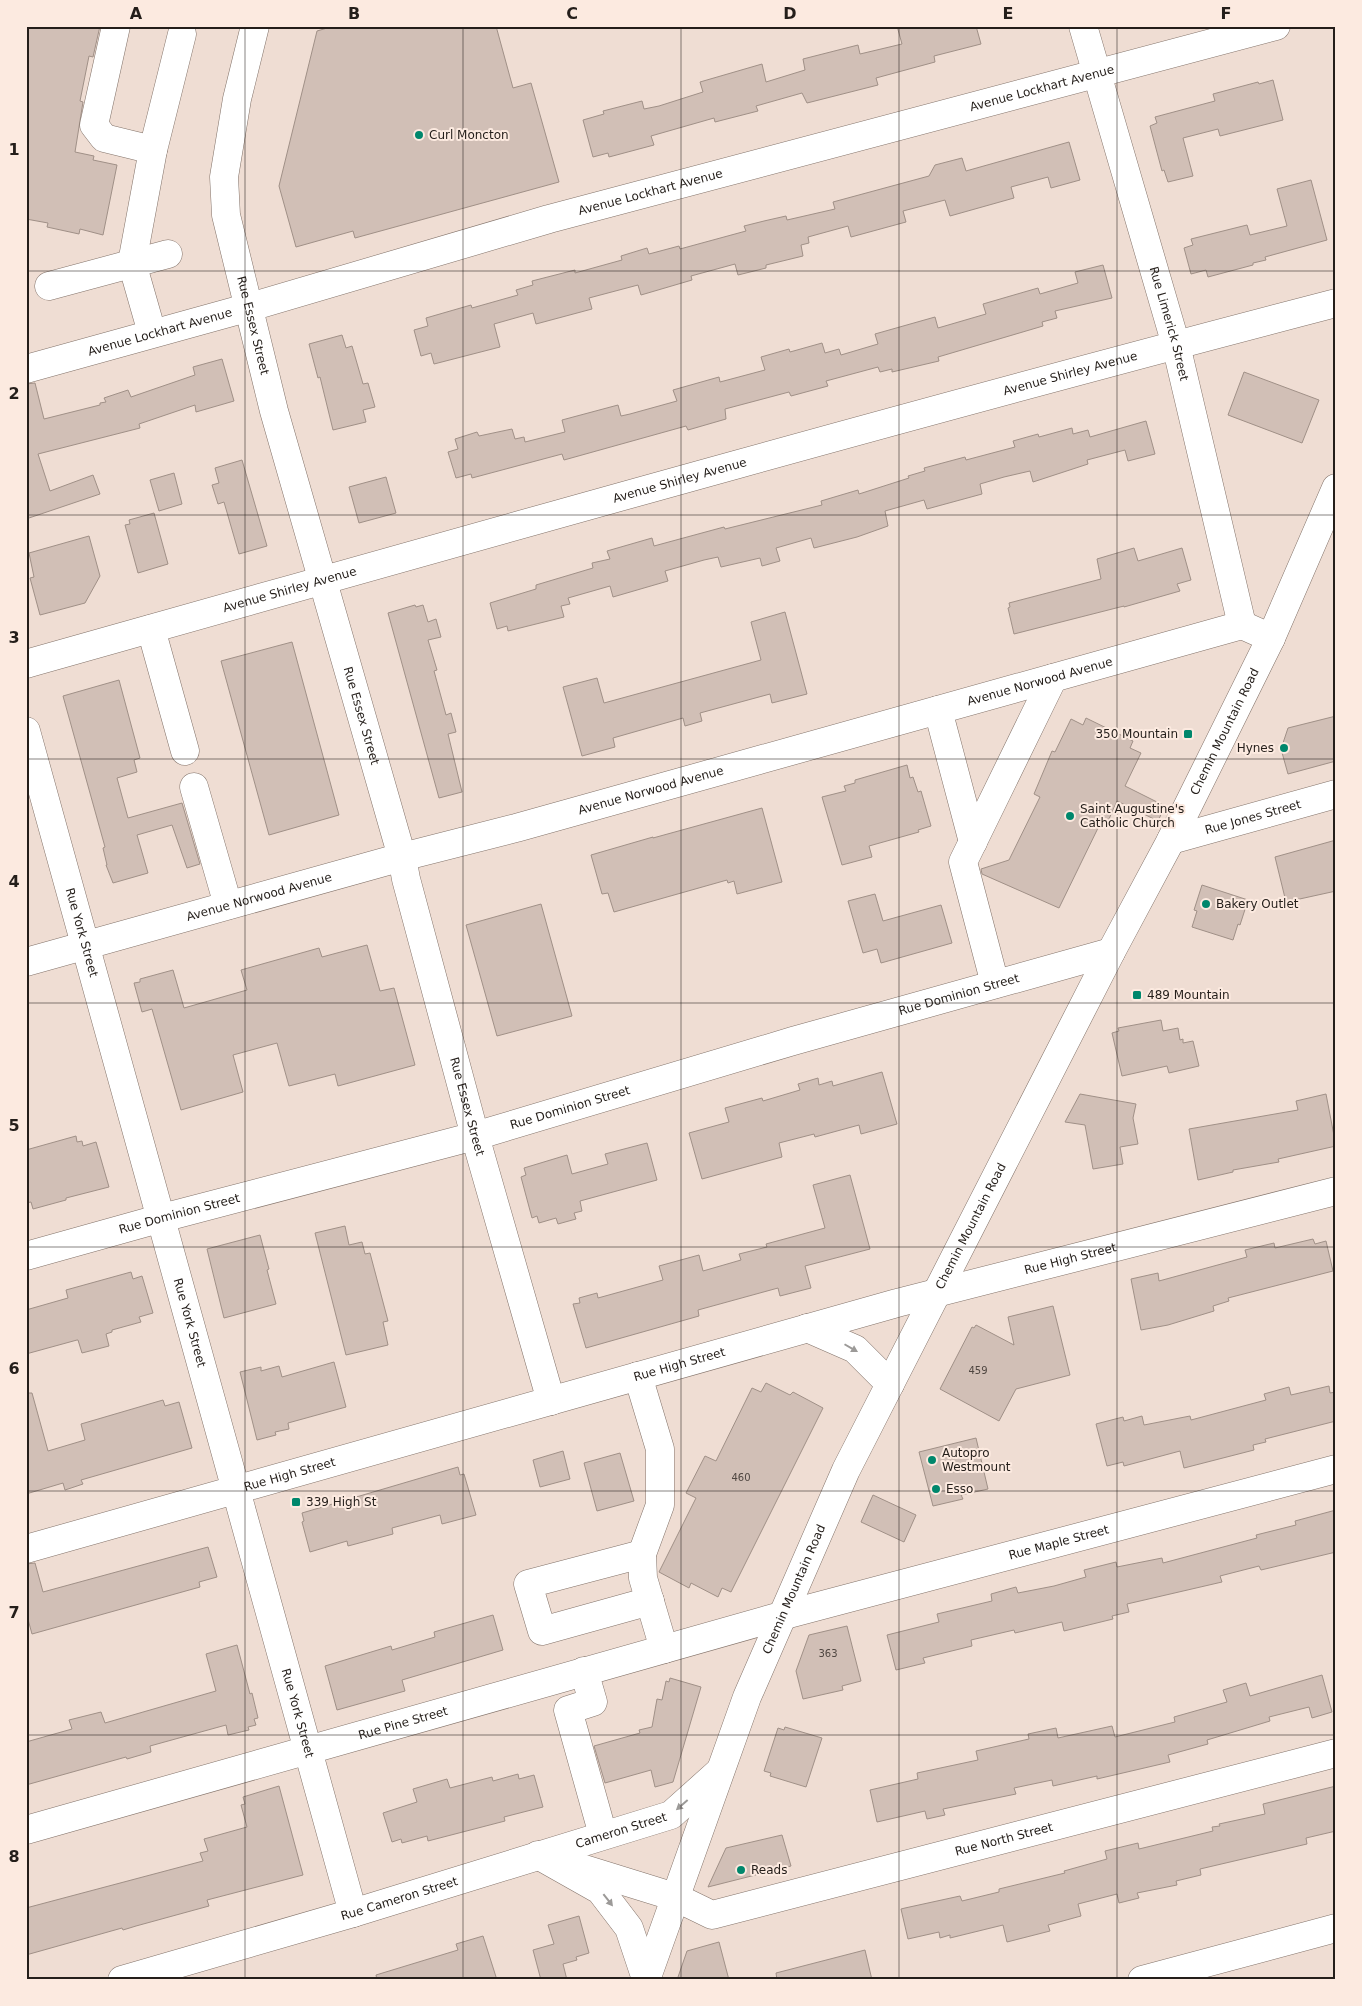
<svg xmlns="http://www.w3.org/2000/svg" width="1362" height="2006" font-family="'DejaVu Sans',sans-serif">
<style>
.building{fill:#d1bfb6;stroke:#a09087}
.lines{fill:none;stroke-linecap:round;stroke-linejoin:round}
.minor-casing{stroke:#83736a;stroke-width:29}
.major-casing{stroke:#83736a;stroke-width:29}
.minor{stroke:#fff;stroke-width:28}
.major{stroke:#fff;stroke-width:28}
.oneway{fill:#9c9a98}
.grid{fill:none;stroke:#241e1a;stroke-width:1;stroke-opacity:0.55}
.poi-dot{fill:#00876c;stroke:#fceae0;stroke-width:2}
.labels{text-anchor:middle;stroke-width:4;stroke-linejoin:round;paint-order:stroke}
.number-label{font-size:10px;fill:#4f4641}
.street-label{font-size:12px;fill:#241e1a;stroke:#fceae0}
.poi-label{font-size:12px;fill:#241e1a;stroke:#fceae0;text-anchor:start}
.neatline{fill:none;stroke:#241e1a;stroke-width:2}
.grid-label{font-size:16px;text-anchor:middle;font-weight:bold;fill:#241e1a}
</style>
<rect width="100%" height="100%" fill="#efddd3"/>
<g class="building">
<polygon points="26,26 100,26 93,57 89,56 80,101 83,102 75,152 94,156 93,160 117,165 103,235 80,229 79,234 47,227 48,223 26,219"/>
<polygon points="334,26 496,26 513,88 531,83 559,182 355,238 353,231 296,247 279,186 317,31"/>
<polygon points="897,26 976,26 981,44 934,56 935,62 876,78 878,85 807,103 802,93 756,106 758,111 715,122 714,118 651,136 654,145 609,157 608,153 593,157 583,120 604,114 603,111 642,101 644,109 659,106 703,92 700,82 762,64 766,82 805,70 803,59 858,45 860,54 902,44"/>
<polygon points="1273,80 1283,120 1220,136 1218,129 1183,138 1193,176 1168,182 1164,170 1162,171 1150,126 1157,123 1155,117 1215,101 1213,94 1258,82 1259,84"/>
<polygon points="1069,142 1080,180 1051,188 1048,177 1011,187 1014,198 950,216 945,200 903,211 906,222 851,237 848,226 808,237 809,243 801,245 803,256 766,265 766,268 738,275 735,264 691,276 692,280 641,295 638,285 589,298 592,309 536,324 533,313 494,324 500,347 434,364 431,353 421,356 414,330 428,326 426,318 471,305 472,308 518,295 516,290 533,285 532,281 575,270 575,273 622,260 621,256 647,248 649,254 679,246 680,249 746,231 744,226 764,221 786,216 787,220 835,209 833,202 929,176 935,165 962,158 966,171"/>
<polygon points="1311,180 1327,240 1265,257 1266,260 1253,263 1253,265 1208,277 1206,270 1191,274 1184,248 1193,245 1191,239 1247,225 1250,235 1287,226 1277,189"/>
<polygon points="1103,265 1112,298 1055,311 1057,318 1042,322 1043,326 938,357 939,361 892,372 892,369 880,372 878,367 826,381 828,386 791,396 789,392 725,409 726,419 688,430 686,426 564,460 562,454 472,478 471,474 456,478 448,452 458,449 455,439 477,432 479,436 512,429 515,439 524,437 525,442 565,432 562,420 618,405 621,416 630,414 677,401 673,390 719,377 720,382 765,370 761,357 789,349 790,352 822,343 825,353 839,349 841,355 878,344 875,334 935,317 938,328 986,314 983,304 1038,288 1040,294 1078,283 1075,272"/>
<polygon points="342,335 346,348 352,346 363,384 368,383 375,407 363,410 366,422 333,430 320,377 318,378 309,344"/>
<polygon points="222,359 234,401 196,412 195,405 139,424 140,428 38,454 50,491 93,475 100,494 26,519 26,384 35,383 44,419 100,405 100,403 106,402 104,398 128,390 131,397 195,375 193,367"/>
<polygon points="1244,372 1319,400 1302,443 1228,415"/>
<polygon points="1146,421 1155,454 1128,461 1125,450 1087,460 1088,464 1033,482 1030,471 1004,477 980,484 982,494 927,509 924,500 885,511 888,526 857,537 814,548 811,538 776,548 780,561 762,566 760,558 721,567 718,557 704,560 665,571 668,581 613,597 610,586 568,598 570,604 561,606 564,617 508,631 507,626 497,629 490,603 536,589 536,585 593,568 592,563 610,559 607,551 652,538 654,546 724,527 725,529 822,505 821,501 858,490 859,494 909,478 908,476 925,471 924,468 965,457 966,460 1015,447 1013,441 1038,434 1039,437 1072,428 1073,434 1088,430 1090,437"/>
<polygon points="242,460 267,546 239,554 224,502 218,504 212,485 219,483 215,468"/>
<polygon points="174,473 182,504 159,511 150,480"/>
<polygon points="386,477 396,513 359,523 349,487"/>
<polygon points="154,513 168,564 138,573 125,525 130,524 129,520"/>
<polygon points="89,536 100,576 85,603 40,615 30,578 34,577 29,553"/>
<polygon points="1134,548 1138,561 1182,548 1191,580 1177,584 1180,591 1124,607 1124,606 1014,634 1008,608 1010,607 1009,603 1101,579 1097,559"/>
<polygon points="415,605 416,607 423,605 428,622 436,619 441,637 428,640 437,670 434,671 446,715 451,713 456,732 448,734 462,792 439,798 388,613"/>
<polygon points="785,612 807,694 772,703 770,694 700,713 702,721 685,726 683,718 613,738 615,747 582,756 563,687 597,678 604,703 761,660 751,622"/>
<polygon points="292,642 339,815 269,835 221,661"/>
<polygon points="119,680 140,758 134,760 137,772 117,778 128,818 182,803 200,864 187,868 172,825 137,835 148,873 113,883 106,865 107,865 103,848 105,847 63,696"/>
<polygon points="1336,716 1336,761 1288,774 1281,749 1288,728"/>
<polygon points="1086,718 1133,741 1130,748 1141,753 1125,786 1165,806 1158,821 1117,801 1105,828 1099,826 1059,908 982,874 981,869 1009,860 1040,797 1034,794 1052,751 1055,752 1071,719 1083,725"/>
<polygon points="907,765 910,778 913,777 918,792 921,791 931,826 918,830 919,832 869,846 872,857 842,865 822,797 846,791 844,786 855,783 855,780"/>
<polygon points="762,808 782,882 737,894 734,881 728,883 727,880 614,912 608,893 602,894 591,855 653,837 653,838"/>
<polygon points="1336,840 1336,891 1286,902 1275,857"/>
<polygon points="1202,885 1248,900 1240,925 1238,924 1233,940 1192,927 1197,911 1194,910"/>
<polygon points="875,894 883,921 941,905 952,943 881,963 877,949 863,953 848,901"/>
<polygon points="541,904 572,1016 497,1036 466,925"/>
<polygon points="367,945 380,991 394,988 415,1065 338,1086 335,1074 289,1086 277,1043 233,1055 243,1092 181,1110 152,1009 142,1012 134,983 140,982 140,979 173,970 184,1008 247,990 241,970 319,948 322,957"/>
<polygon points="1161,1020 1163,1031 1178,1028 1180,1040 1183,1039 1183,1043 1193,1041 1199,1066 1169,1073 1167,1066 1122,1076 1112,1033 1119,1031 1118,1028"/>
<polygon points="882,1072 897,1124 861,1134 859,1125 815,1137 814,1134 779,1143 782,1157 702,1179 689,1133 729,1122 725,1108 762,1098 763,1101 800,1090 798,1084 818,1078 819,1085 832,1081 833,1086"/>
<polygon points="1080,1094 1136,1104 1133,1118 1138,1144 1120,1147 1123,1164 1093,1169 1085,1125 1065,1122"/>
<polygon points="1326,1094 1336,1146 1278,1159 1279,1162 1233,1170 1233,1172 1198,1180 1189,1129 1298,1110 1296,1101"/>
<polygon points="76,1136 77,1142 82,1141 83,1146 96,1142 109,1187 66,1198 66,1200 33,1209 31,1202 26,1203 26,1150"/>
<polygon points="647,1143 657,1180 580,1201 582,1211 574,1213 576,1219 558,1224 556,1218 539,1223 537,1216 532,1218 521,1177 526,1175 524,1168 567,1155 572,1174 608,1164 605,1154"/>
<polygon points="850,1175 870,1249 805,1266 811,1288 780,1296 778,1288 698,1310 699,1316 586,1348 573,1304 580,1303 579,1298 597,1293 598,1298 663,1280 659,1266 699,1255 703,1271 741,1260 739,1254 767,1247 766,1244 825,1228 813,1185"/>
<polygon points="345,1226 349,1245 362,1242 365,1254 370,1253 388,1321 383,1322 388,1345 346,1355 315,1233"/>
<polygon points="260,1235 269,1269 267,1270 276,1304 224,1318 207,1249"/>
<polygon points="1313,1239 1315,1244 1326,1241 1333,1271 1228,1298 1229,1301 1213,1306 1214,1311 1168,1325 1141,1330 1131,1279 1158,1273 1159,1281 1247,1257 1245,1250 1274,1243 1275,1248"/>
<polygon points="131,1272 133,1279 142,1276 153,1313 139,1317 141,1322 112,1330 112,1332 106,1334 109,1346 82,1353 78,1340 77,1340 26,1354 26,1310 68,1298 66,1290"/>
<polygon points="1053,1306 1070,1375 1016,1389 999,1421 940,1389 972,1327 974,1328 976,1325 1014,1345 1008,1317"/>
<polygon points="334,1362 346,1407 288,1423 289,1429 275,1432 276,1435 257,1440 240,1372 261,1367 261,1371 279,1366 282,1377"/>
<polygon points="766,1383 790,1395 793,1392 823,1408 731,1592 722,1588 718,1597 691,1583 689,1588 659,1572 696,1498 686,1493 705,1456 716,1461 752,1388 761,1392"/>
<polygon points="1329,1386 1330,1393 1336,1392 1336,1421 1265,1439 1266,1442 1253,1445 1254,1450 1184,1468 1180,1451 1124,1466 1123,1462 1107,1466 1096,1424 1123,1417 1124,1421 1142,1416 1144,1425 1190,1416 1191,1420 1266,1400 1264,1394 1289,1387 1291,1395"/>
<polygon points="26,1393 32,1393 48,1451 85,1440 81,1424 163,1400 165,1406 179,1402 192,1448 81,1480 83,1484 65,1490 63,1483 26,1494"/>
<polygon points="976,1438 988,1489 961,1495 963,1499 933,1506 919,1452"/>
<polygon points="563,1451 570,1479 540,1487 533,1460"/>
<polygon points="620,1453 634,1501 597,1511 584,1463"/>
<polygon points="458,1467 460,1475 464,1474 476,1515 442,1524 440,1515 392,1528 393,1534 348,1546 347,1541 310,1552 302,1522 304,1521 302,1513"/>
<polygon points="873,1495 916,1515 904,1542 861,1522"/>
<polygon points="1336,1510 1336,1552 1261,1570 1259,1566 1220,1576 1222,1582 1127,1604 1129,1612 1112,1616 1113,1619 1064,1631 1062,1622 1015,1633 1014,1630 971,1640 972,1646 923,1658 925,1663 896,1670 887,1635 939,1622 937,1614 992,1601 991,1594 1016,1587 1018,1593 1054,1586 1086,1577 1084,1570 1116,1562 1117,1567 1162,1558 1163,1563 1257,1538 1256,1535 1296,1525 1295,1521"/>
<polygon points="208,1547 217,1577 199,1582 200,1587 32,1634 26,1612 26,1564 35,1563 43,1592"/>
<polygon points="493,1615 503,1650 402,1680 405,1691 337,1710 325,1666 391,1646 392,1650 435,1637 434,1632"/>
<polygon points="847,1626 861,1681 842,1686 843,1690 803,1699 796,1671 809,1635"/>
<polygon points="237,1645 250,1694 252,1693 258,1718 254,1719 256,1725 248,1727 249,1730 228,1735 226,1725 150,1746 151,1752 127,1759 126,1757 26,1785 26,1742 72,1729 69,1720 101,1712 105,1723 216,1691 206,1654"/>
<polygon points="1322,1675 1332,1712 1312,1718 1309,1707 1269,1717 1270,1721 1207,1740 1208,1744 1168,1755 1170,1762 1097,1779 1097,1776 1053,1786 1052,1780 1014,1788 1016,1794 943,1809 945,1815 927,1819 925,1811 877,1822 870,1790 918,1779 917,1773 978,1760 976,1751 1029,1739 1028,1734 1056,1728 1058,1738 1112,1726 1115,1737 1175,1722 1174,1717 1227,1702 1223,1690 1246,1683 1250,1696"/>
<polygon points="670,1678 701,1687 673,1782 655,1787 651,1770 605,1783 594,1746 640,1733 639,1730 652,1727 657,1699 662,1700 666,1681 669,1682"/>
<polygon points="785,1727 822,1738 806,1787 770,1776 771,1773 764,1771 778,1728 784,1730"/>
<polygon points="518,1774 519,1779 534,1775 543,1807 504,1817 505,1821 428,1841 427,1836 402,1843 401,1839 392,1842 383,1813 417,1802 413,1789 447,1779 450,1788 492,1777 493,1781"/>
<polygon points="279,1786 303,1875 207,1900 209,1906 136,1926 123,1930 122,1928 26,1955 26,1908 203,1861 200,1853 208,1851 204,1839 247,1827 241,1805 245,1804 243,1797"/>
<polygon points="1336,1786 1336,1831 1306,1838 1307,1844 1200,1869 1201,1875 1176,1881 1177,1885 1137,1893 1139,1898 1119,1903 1117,1894 1078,1904 1081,1916 1048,1925 1050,1931 1007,1942 1003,1925 950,1938 950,1935 940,1938 939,1932 908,1939 901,1909 905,1908 960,1896 962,1901 999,1892 999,1889 1065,1873 1064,1871 1107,1859 1105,1851 1138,1843 1139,1849 1213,1831 1212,1827 1220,1826 1219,1824 1265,1814 1263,1804"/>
<polygon points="782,1835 791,1866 708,1887 726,1848"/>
<polygon points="579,1916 589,1953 576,1957 577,1960 563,1964 567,1980 541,1980 533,1950 554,1944 548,1925"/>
<polygon points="483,1936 497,1980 377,1980 376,1975 458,1950 456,1944"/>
<polygon points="719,1942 729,1980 677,1980 687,1951"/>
<polygon points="865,1950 872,1980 777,1980 776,1973"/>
</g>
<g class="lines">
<defs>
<g id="minor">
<polyline points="116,26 94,125 104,138 153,150"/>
<path id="s1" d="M255,26L237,99L224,177L226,215L274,411L402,857L406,879L475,1136L551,1401"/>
<path id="s2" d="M1083,26L1176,345L1242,625"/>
<polyline points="49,286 168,254"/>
<polyline points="152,333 132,263 153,150 182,34"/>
<path id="s3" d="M26,369L250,307L549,219L1276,26"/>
<polyline points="151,629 185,751"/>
<path id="s4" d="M26,664C462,541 898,417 1336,303"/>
<polyline points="938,710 973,842"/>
<path id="s5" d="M26,731L353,1913"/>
<polyline points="194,787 228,905"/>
<path id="s6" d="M1171,840L1336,794"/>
<path id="s7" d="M26,962L402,857L516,828L1242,625L1271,638"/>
<polyline points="995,984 963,862 1053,678"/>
<path id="s8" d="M26,1256L162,1218L475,1136L793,1041L1111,952"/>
<polyline points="638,1376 660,1449 660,1505 642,1554 643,1578 664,1649"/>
<path id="s9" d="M26,1549L897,1303L1336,1191"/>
<polyline points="642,1554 528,1584 542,1631 650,1601"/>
<polyline points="584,1671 593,1702 568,1710 603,1835"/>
<path id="s10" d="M26,1830L781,1616L1336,1469"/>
<path id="s11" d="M562,1862L675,1897L712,1915L1336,1753"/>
<path id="s12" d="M122,1980L353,1913L671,1815L719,1772"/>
<polyline points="1142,1980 1336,1928"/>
</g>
<g id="major">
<polyline points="807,1328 855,1349 890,1384"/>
<polyline points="538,1855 600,1890 629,1928 646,1979"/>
<path id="s13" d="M646,1980L747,1697L846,1470L1111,952L1171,840L1271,638L1336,488"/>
</g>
</defs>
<use href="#minor" class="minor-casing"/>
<use href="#major" class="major-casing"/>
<use href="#minor" class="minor"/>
<use href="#major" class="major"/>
</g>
<defs><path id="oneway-solid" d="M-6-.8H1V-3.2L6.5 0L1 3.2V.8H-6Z" transform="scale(1.25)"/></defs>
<g class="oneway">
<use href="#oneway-solid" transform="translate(851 1348) rotate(30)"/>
<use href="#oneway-solid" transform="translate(682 1805) rotate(139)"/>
<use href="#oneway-solid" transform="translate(608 1900) rotate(52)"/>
</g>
<path class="grid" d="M245,26V1980M463,26V1980M681,26V1980M899,26V1980M1117,26V1980M26,271H1336M26,515H1336M26,759H1336M26,1003H1336M26,1247H1336M26,1491H1336M26,1735H1336"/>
<g class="poi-dot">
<circle cx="419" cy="135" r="5"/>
<rect x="1183" y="729" width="10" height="10" rx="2.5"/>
<circle cx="1284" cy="748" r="5"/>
<circle cx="1070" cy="816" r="5"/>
<circle cx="1206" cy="904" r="5"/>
<rect x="1132" y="990" width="10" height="10" rx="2.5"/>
<circle cx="932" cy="1460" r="5"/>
<circle cx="936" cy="1489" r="5"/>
<rect x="291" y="1497" width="10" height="10" rx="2.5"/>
<circle cx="741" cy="1870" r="5"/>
</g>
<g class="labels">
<g class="number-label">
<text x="978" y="1374">459</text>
<text x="741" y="1481">460</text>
<text x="828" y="1657">363</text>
</g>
<g class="street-label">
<text dy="4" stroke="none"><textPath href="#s3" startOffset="1054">Avenue Lockhart Avenue</textPath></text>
<text dy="4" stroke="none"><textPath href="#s3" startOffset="649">Avenue Lockhart Avenue</textPath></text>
<text dy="4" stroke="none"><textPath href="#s2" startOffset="310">Rue Limerick Street</textPath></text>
<text dy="4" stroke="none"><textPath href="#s1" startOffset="306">Rue Essex Street</textPath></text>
<text dy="4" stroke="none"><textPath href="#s3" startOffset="139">Avenue Lockhart Avenue</textPath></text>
<text dy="4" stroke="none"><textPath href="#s4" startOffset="1084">Avenue Shirley Avenue</textPath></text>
<text dy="4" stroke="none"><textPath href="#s4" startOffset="679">Avenue Shirley Avenue</textPath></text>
<text dy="4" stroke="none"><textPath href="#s4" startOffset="274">Avenue Shirley Avenue</textPath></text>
<text dy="4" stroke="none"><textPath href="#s7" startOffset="1052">Avenue Norwood Avenue</textPath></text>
<text dy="4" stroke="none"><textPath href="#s1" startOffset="711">Rue Essex Street</textPath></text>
<text dy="4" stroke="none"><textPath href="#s13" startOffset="1378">Chemin Mountain Road</textPath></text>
<text dy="4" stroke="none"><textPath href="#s7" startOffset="648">Avenue Norwood Avenue</textPath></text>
<text dy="4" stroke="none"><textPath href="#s6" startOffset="85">Rue Jones Street</textPath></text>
<text dy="4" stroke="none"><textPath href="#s7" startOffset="242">Avenue Norwood Avenue</textPath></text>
<text dy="4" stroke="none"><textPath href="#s5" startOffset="209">Rue York Street</textPath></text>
<text dy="4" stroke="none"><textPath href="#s8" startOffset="969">Rue Dominion Street</textPath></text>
<text dy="4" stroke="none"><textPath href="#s1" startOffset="1116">Rue Essex Street</textPath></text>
<text dy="4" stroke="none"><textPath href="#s8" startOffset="564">Rue Dominion Street</textPath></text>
<text dy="4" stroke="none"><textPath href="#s8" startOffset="159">Rue Dominion Street</textPath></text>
<text dy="4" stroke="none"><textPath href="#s13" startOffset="822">Chemin Mountain Road</textPath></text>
<text dy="4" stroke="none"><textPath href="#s9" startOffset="1084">Rue High Street</textPath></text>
<text dy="4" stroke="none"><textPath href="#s5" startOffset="614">Rue York Street</textPath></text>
<text dy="4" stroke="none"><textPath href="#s9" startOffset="679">Rue High Street</textPath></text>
<text dy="4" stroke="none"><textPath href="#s9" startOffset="274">Rue High Street</textPath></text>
<text dy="4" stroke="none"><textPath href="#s10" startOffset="1072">Rue Maple Street</textPath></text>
<text dy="4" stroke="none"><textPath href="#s13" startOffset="418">Chemin Mountain Road</textPath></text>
<text dy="4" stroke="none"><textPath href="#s5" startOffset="1019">Rue York Street</textPath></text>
<text dy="4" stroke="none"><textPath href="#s10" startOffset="392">Rue Pine Street</textPath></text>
<text dy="4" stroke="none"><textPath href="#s12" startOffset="521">Cameron Street</textPath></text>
<text dy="4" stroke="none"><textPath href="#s11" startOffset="461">Rue North Street</textPath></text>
<text dy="4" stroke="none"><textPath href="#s12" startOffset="289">Rue Cameron Street</textPath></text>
</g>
<g class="poi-label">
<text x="429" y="139">Curl Moncton</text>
<text x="1178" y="738" text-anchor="end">350 Mountain</text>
<text x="1274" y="752" text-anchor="end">Hynes</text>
<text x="1080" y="813">Saint Augustine's<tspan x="1080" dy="14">Catholic Church</tspan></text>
<text x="1216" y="908">Bakery Outlet</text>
<text x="1147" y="999">489 Mountain</text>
<text x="942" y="1457">Autopro<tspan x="942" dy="14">Westmount</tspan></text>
<text x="946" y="1493">Esso</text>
<text x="306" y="1506">339 High St</text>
<text x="751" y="1874">Reads</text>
</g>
</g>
<rect width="1362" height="2006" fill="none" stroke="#fceae0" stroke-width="55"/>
<rect x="28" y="28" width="1306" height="1950" class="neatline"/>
<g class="grid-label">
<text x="136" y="19">A</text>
<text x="354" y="19">B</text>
<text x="572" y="19">C</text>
<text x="790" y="19">D</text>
<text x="1008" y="19">E</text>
<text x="1226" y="19">F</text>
<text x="14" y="155">1</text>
<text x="14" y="399">2</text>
<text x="14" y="643">3</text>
<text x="14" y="887">4</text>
<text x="14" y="1131">5</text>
<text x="14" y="1374">6</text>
<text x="14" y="1618">7</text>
<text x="14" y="1862">8</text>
</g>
</svg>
